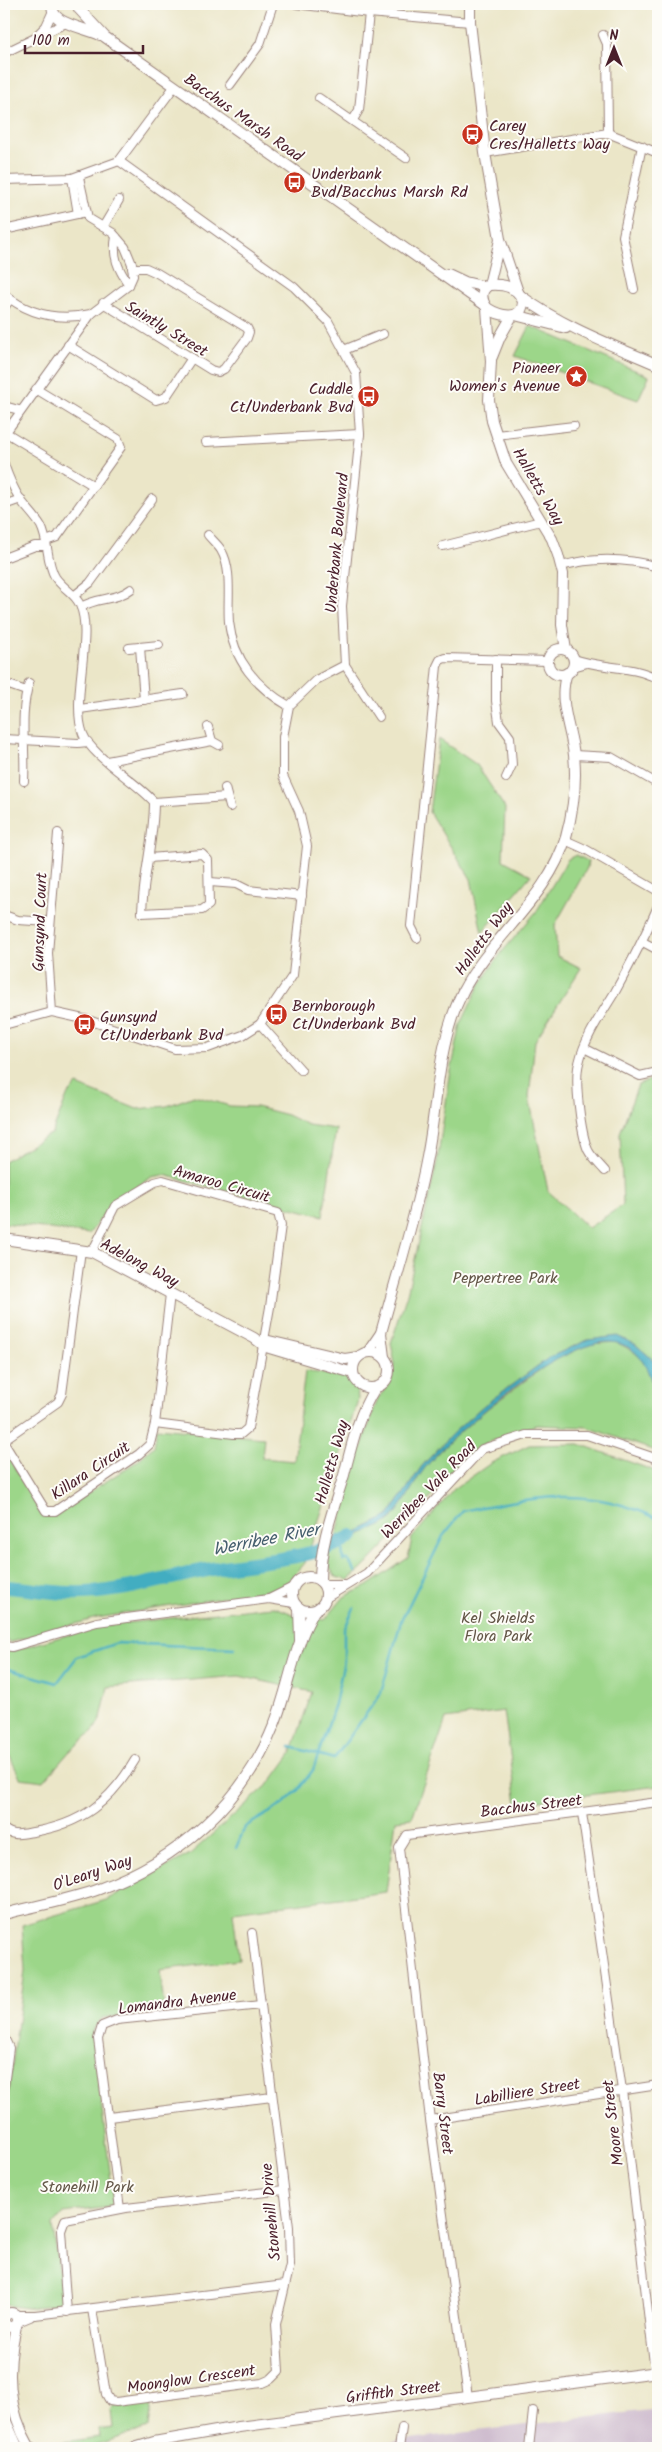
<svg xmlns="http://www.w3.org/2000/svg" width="662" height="2452" font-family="Kalam,sans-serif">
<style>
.industrial{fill:#cfbdcf}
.green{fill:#9cd689;stroke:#737a5a}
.water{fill:#42adc1;stroke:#466676}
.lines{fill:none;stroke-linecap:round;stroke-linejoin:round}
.stream{stroke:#42adc1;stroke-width:2.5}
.river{stroke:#42adc1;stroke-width:14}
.street-casing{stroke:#9a827a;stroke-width:10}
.secondary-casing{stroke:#9a827a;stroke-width:12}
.street{stroke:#fff;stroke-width:8}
.secondary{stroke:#fff;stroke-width:10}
.labels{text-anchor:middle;stroke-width:4;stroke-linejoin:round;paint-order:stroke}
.street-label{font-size:16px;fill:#4a1f2b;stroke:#fdfcf7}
.poi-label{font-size:16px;fill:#4a1f2b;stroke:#fdfcf7;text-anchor:start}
.park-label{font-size:16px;fill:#635647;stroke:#fdfcf7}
.water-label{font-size:18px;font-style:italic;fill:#465f6e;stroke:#fdfcf7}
</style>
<rect width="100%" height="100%" fill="#fdfcf7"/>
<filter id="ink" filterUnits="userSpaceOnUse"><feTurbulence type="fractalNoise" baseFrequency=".02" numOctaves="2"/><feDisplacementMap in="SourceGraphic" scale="10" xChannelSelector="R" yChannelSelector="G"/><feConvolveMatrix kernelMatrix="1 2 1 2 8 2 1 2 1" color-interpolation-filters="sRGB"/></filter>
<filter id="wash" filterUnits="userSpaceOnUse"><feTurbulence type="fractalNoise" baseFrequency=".0096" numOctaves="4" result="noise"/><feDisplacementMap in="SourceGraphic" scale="20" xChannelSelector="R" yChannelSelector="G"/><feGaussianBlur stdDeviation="1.12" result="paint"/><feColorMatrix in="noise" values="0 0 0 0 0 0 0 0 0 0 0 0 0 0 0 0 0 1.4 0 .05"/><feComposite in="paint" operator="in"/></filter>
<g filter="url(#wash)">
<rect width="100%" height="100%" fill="#ebe6c8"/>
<polygon class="industrial" points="658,2409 658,2448 335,2448"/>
<g class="green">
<polygon points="530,326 649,376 638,400 515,356"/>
<polygon points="439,739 477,765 505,808 503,860 531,875 482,933 471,879 429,812"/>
<polygon points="576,855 588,861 587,868 555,925 557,956 581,968 535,1041 529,1097 548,1191 588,1228 623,1205 620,1133 638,1085 658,1077 658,1364 635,1344 588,1340 550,1357 483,1406 451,1435 422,1466 389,1516 350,1535 334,1546 350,1481 378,1398 391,1382 395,1364 391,1343 407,1294 437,1162 450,1076 461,1024 480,984 502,952 536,912 568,859"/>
<polygon points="77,1085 137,1109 167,1106 194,1096 230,1106 256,1107 287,1115 308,1125 336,1129 323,1216 164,1175 152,1177 113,1202 89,1234 4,1223 4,1161 52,1133 68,1094"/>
<path d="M616,1342C627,1348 638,1353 645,1362C662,1387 658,1424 658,1452L587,1427L536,1425L481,1445L361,1570L348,1580L336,1577L329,1567L328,1554L351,1539L392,1519L425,1467L453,1438L488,1408L552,1361L590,1344Z"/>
<polygon points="305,1371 344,1377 357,1385 358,1400 305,1563 283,1588 97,1618 11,1642 4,1641 4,1451 43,1513 54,1515 136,1462 154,1446 157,1428 264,1438 262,1458 294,1461"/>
<polygon points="579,1444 658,1472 658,1786 517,1804 504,1711 446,1719 412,1818 396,1820 386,1892 233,1912 239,1960 160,1970 164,2007 161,2011 102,2018 92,2031 114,2203 110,2207 64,2213 53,2226 63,2300 60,2304 27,2308 4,2305 4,2124 25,1971 22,1925 106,1900 190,1854 270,1783 291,1754 312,1692 239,1676 108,1687 101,1718 94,1730 69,1752 44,1781 20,1778 4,1744 4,1650 11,1651 99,1626 262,1608 275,1607 298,1616 325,1620 344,1597 367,1586 408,1558 412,1538 454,1489 491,1463 529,1445"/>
<polygon points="151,2403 148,2428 86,2448 35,2448 33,2446 100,2437 99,2430 113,2428 111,2411 114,2407"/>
</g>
<path class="water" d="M617,1336L635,1344L658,1364V1397C648,1375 645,1350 617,1343C570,1331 453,1432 425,1468C413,1483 406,1504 392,1518C383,1528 363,1532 352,1538C342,1544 333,1551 324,1558L322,1554L350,1535L389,1516L422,1466L451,1435L483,1406L550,1357L588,1340Z"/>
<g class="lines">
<g class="stream">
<polyline points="342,1544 343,1560 348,1560 356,1572"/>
<polyline points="4,1668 57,1683 77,1657 117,1643 234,1648"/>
<path d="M291,1747L334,1759L381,1693L401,1621L443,1536L463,1511C533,1497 590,1485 658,1519"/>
<polyline points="236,1848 245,1827 282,1805 298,1790 313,1770 335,1704 344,1661 344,1630 354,1608"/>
</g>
<path class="river" d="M4,1587C25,1588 47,1592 69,1593C116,1595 165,1578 212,1569C258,1560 311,1561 352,1536"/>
</g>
</g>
<g filter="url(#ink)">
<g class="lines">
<defs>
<g id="street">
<polyline points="296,4 369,13 470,22"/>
<polyline points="38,34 46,26 52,13"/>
<polyline points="603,35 607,44 608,133"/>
<polyline points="4,53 66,23"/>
<polyline points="230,85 260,44 273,4"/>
<polyline points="319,98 406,158"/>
<polyline points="353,120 359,110 369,13"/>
<polyline points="485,153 608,133 658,153"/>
<polyline points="72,178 78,214"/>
<polyline points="4,180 72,178 119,161 174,87"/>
<polyline points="103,227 119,200"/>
<polyline points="4,230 86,212"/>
<path d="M116,237C112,256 118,269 129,285"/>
<polyline points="634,289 623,236 642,146"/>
<path d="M4,294C29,315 58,321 91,314"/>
<polyline points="103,303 211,370 218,372 224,369 247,338 249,332 247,328 157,273 146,268 132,268"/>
<polyline points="4,308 10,299"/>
<polyline points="68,345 156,400 166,397 192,358"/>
<polyline points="344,350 383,334"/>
<polyline points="36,389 118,439 121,447 57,537 46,541"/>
<polyline points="4,406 19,410"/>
<polyline points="5,432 94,486"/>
<polyline points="4,435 91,314 129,285 133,276 132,264 125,247 113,233 88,218 79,177"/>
<polyline points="496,435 574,426"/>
<polyline points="206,442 360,434"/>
<path d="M4,464C8,476 13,488 20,499C26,508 35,516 41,526C49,542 46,561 55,577C62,588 75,593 80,605C94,635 70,700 83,734C92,757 137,782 154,802C154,840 143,876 142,913L202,910L209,905L208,860L202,854L149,858"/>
<polyline points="4,505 21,499"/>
<path d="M208,535C212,540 218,545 221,550C233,570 227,600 229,622C233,660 257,688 289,706"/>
<polyline points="443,546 541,521"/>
<polyline points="4,558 35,546 46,546"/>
<path d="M561,566C594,557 626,558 658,567"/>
<polyline points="75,595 90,583 152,499"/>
<path d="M81,607C97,597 116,601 131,589"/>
<polyline points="140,647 144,700"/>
<polyline points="129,648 159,645"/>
<polyline points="496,659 496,701 499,722 510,737 512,765 506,778"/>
<path d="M574,659C602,669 632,665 658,679"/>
<polyline points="345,665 379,717"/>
<polyline points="573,667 587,663"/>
<polyline points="9,685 26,691"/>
<polyline points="80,709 183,694"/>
<polyline points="208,727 212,741 219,745"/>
<polyline points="4,739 78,743 88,742"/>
<polyline points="574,755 611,757 658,784"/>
<polyline points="107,761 212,741"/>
<path d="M24,781C26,748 19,715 29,683"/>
<polyline points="225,788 230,807"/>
<polyline points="154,802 227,797"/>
<polyline points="565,840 585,849 658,891"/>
<polyline points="210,882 236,884 248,890 302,896"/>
<polyline points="4,915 18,920 49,922"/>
<polyline points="417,938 411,926 437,666 440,660 445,658 548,661"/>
<polyline points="643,942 658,950"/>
<polyline points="52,1012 48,953 58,833"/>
<polyline points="260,1024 301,1070"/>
<polyline points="4,1025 52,1012 88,1020 175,1049 208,1048 243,1035 260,1024 293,975 307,846 299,811 283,776 283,737 289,706 316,680 345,665 342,606 360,434 356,373 328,321 294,287 119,161"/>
<polyline points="584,1048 640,1076 658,1072"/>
<path d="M605,1171C600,1165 592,1158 588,1150C581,1133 574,1081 579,1063C585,1037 601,1015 615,992C631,963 645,936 658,906"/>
<polyline points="81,1250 62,1394 58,1402 5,1439 4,1443 46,1511 55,1511 139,1454 150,1444 155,1424 170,1294"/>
<polyline points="92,1252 115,1206 155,1182 163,1180 278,1213 281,1225 270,1307 248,1428 241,1434 234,1434 155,1424"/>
<polyline points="324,1585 344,1585"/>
<polyline points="326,1598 367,1573 482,1449 526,1435 587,1435 658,1459"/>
<polyline points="269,1599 293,1587"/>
<polyline points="4,1646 12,1647 97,1622 269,1599 294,1603"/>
<polyline points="582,1813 622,2090 655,2372"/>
<path d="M4,1829C13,1837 22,1834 33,1832C82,1824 110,1802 135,1760"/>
<polyline points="4,2037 9,2048 4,2086"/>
<polyline points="109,2117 272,2097"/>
<polyline points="430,2120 658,2085"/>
<polyline points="120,2209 98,2039 102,2026 117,2020 261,2005"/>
<polyline points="92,2309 106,2394 110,2401 116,2402 262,2383 271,2379 279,2371 276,2324 290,2265 289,2227 252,1933"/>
<polyline points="67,2312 61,2231 65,2220 126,2208 284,2190"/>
<polyline points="16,2315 35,2315 285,2285"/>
<polyline points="18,2322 30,2317"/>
<polyline points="468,2397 430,2120 399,1848 407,1835 658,1802"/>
<polyline points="399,2448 402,2428"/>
<polyline points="529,2448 533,2411"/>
</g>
<g id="secondary">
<path d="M53,4C48,24 85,27 100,35"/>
<polyline points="470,4 470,22 485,153 500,239 518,292"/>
<polyline points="79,9 105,37 485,305"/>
<polyline points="448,274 465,282 486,287"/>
<path d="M489,285C504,284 519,287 523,302C522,323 498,315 487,308C481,300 480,290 489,285Z"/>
<polyline points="489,285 500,240"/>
<path d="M521,296C563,327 612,345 658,365"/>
<polyline points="487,308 491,361 489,400 492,421 506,463 552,539 558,555 563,574 562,625 566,650"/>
<polyline points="515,315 566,328"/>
<polyline points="492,357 500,337 512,316"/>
<circle cx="561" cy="662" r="13"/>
<polyline points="4,1239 92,1252 254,1338 266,1347 353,1373"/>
<polyline points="269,1341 345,1359 358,1357"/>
<circle cx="371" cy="1370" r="18"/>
<polyline points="368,1352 381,1333"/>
<path d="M384,1357L381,1333C397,1274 416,1216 427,1157C438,1102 437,1043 463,991C491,937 549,897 566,837C573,811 577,783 574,755C571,728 557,700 567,673"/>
<circle cx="309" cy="1594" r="17"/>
<path d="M320,1581C320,1544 333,1510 344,1475C352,1444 358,1415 375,1388"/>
<polyline points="299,1608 300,1639"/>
<path d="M4,1914C35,1906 69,1900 99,1889C177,1860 243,1804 274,1725C285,1698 290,1669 300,1642C303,1631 309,1621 314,1611"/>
<circle cx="11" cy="2320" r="7"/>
<path d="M16,2326C6,2371 7,2408 30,2448"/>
<polyline points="4,2417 18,2448"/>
<polyline points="134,2448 154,2442 239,2427 658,2372"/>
</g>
</defs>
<use href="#street" class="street-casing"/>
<use href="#secondary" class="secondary-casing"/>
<use href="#street" class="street"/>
<use href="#secondary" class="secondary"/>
</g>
</g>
<defs>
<symbol id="bus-disc" viewBox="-11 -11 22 22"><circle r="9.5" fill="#c8321e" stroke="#fdfcf7"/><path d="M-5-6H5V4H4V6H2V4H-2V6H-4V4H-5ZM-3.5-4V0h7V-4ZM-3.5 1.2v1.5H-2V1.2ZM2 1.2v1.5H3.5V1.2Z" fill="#fff"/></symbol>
<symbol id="sight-disc" viewBox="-11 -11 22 22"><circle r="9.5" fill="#c8321e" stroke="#fdfcf7"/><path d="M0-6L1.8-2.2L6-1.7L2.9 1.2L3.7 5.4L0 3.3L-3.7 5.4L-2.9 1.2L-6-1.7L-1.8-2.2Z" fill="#fff"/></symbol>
</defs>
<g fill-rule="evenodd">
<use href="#bus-disc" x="460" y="122" width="25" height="25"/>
<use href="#bus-disc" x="282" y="170" width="25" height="25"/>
<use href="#sight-disc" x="564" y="364" width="25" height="25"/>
<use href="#bus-disc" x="356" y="384" width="25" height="25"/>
<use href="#bus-disc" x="264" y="1002" width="25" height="25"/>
<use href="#bus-disc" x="72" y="1012" width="25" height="25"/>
</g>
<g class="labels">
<g class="street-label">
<text transform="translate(244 117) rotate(35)" y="6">Bacchus Marsh Road</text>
<text transform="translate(167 328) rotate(31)" y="6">Saintly Street</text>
<text transform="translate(539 486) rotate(60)" y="6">Halletts Way</text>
<text transform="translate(336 543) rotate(-85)" y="6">Underbank Boulevard</text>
<text transform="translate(39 922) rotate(-88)" y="6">Gunsynd Court</text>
<text transform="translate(483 938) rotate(-54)" y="6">Halletts Way</text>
<text transform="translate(222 1183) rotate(16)" y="6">Amaroo Circuit</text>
<text transform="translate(140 1262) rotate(28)" y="6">Adelong Way</text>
<text transform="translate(331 1462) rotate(-74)" y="6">Halletts Way</text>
<text transform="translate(90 1470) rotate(-34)" y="6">Killara Circuit</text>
<text transform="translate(428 1489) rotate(-46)" y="6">Werribee Vale Road</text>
<text transform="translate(531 1805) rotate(-7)" y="6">Bacchus Street</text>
<text transform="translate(92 1872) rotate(-19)" y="6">O'Leary Way</text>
<text transform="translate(177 2001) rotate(-7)" y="6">Lomandra Avenue</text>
<text transform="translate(527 2091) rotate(-9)" y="6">Labilliere Street</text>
<text transform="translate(444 2113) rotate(83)" y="6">Barry Street</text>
<text transform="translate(612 2123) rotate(-97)" y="6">Moore Street</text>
<text transform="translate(270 2212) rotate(-95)" y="6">Stonehill Drive</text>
<text transform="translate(191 2378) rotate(-8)" y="6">Moonglow Crescent</text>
<text transform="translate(393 2391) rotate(-7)" y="6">Griffith Street</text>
</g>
<g class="poi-label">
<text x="489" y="131">Carey<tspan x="489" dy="18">Cres/Halletts Way</tspan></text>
<text x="311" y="179">Underbank<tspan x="311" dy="18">Bvd/Bacchus Marsh Rd</tspan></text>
<text x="560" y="373" text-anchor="end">Pioneer<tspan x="560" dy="18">Women's Avenue</tspan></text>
<text x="353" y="394" text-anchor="end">Cuddle<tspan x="353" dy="18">Ct/Underbank Bvd</tspan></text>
<text x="292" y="1011">Bernborough<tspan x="292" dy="18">Ct/Underbank Bvd</tspan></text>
<text x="100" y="1022">Gunsynd<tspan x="100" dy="18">Ct/Underbank Bvd</tspan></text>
</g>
<g class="park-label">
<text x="505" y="1283">Peppertree Park</text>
<text x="498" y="1623">Kel Shields<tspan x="498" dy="18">Flora Park</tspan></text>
<text x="87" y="2192">Stonehill Park</text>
</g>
<g class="water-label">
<text transform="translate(266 1539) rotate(-11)" y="6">Werribee River</text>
</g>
</g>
<rect width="662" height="2452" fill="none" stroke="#fdfcf7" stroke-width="20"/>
<g transform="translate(614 48)" stroke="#fdfcf7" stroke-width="4" paint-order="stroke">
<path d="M0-4L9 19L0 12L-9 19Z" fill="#4a1f2b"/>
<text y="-8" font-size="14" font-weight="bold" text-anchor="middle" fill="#4a1f2b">N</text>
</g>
<path d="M25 45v8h118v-8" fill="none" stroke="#4a1f2b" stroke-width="2.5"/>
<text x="32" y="45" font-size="15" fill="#4a1f2b" stroke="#fdfcf7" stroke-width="4" paint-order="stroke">100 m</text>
</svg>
